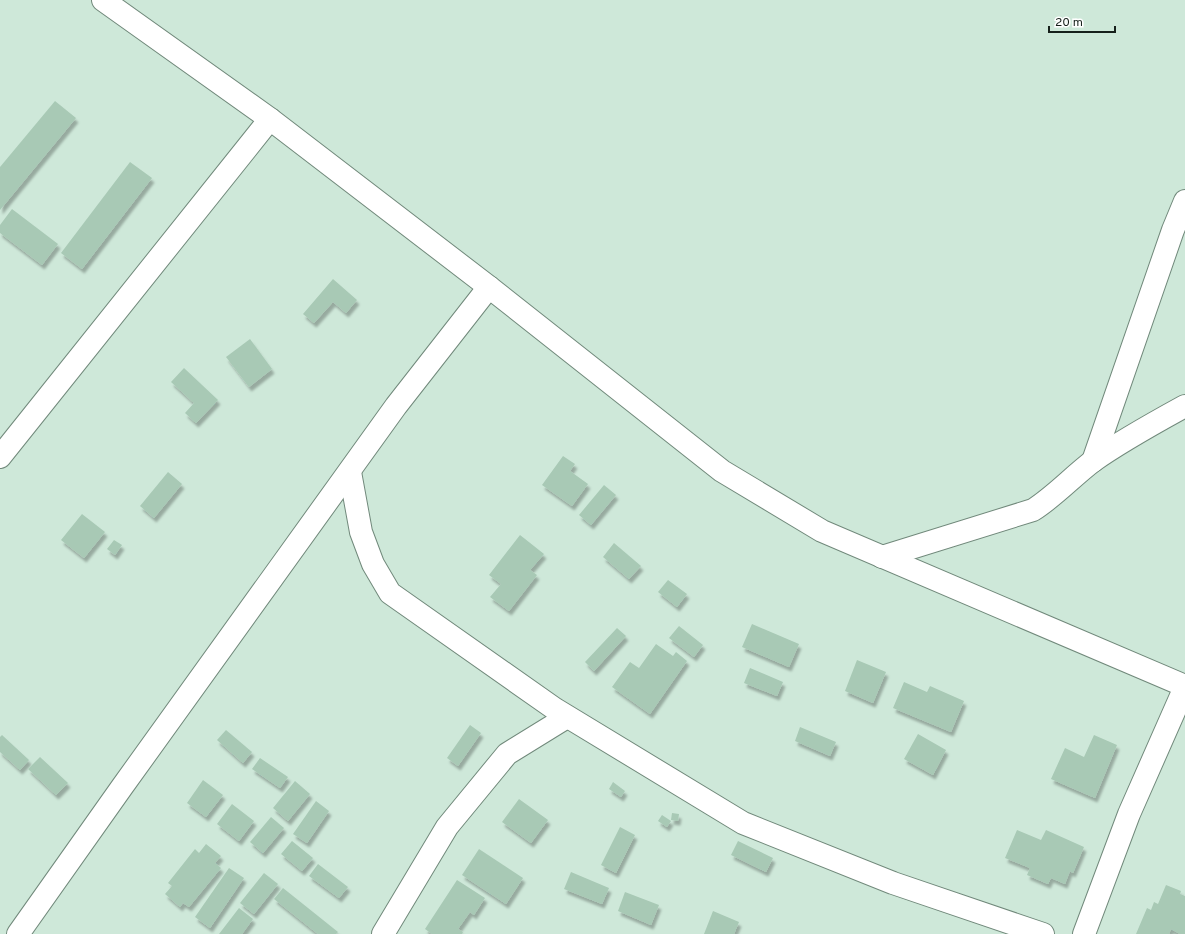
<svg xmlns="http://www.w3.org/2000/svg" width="1185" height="934" font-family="Overpass,sans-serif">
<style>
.building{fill:#a8c9b5;filter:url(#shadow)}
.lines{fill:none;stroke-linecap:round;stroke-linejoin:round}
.minor-casing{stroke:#71897b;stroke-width:24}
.minor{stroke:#fff;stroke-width:22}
</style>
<defs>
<filter id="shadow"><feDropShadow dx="2.5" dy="4.5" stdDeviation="1" flood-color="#0004"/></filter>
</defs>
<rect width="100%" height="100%" fill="#cee8d9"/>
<g class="building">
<polygon points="55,101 76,118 0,210 0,167"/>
<polygon points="130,162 152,178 82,269 61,253"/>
<polygon points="12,209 58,244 42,265 0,233 0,225"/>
<polygon points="333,279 357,300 346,313 333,302 314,323 303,314"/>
<polygon points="250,339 272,369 249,387 226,357"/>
<polygon points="184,368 218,400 196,423 185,413 194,403 171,382"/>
<polygon points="563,456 575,464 570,471 588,484 572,506 542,485"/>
<polygon points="168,472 182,484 154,518 140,506"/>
<polygon points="604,485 616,495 591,525 579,515"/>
<polygon points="82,514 105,532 84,558 61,540"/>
<polygon points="520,535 544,554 530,570 537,575 509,611 490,597 501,584 489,575"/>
<polygon points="114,540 122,545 115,555 107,549"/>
<polygon points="614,543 641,566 629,579 603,557"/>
<polygon points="668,580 687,594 677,607 658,592"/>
<polygon points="752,624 799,644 789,667 742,647"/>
<polygon points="679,626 703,645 694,657 669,638"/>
<polygon points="617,628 626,636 594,671 585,662"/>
<polygon points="656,644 673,656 676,652 687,661 650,714 612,687 630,662 639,668"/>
<polygon points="857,660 886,672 873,703 845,691"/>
<polygon points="750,668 783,682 777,696 744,683"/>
<polygon points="904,682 927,692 930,686 964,701 951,732 893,708"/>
<polygon points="470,725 481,733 458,766 447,758"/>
<polygon points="800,727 836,742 830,756 795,741"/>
<polygon points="226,730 252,752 243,763 217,740"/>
<polygon points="918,734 946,750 933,775 904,759"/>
<polygon points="2,735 29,760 20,770 0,752 0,737"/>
<polygon points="1094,735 1117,745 1095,798 1051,779 1065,748 1084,757"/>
<polygon points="40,757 68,783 56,795 28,769"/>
<polygon points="260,758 288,777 280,788 252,769"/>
<polygon points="203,780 223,795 206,817 187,803"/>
<polygon points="295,781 310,794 288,821 273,808"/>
<polygon points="613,782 625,791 621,797 609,789"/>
<polygon points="519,799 548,820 531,843 502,822"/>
<polygon points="316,801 329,811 307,843 293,834"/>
<polygon points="232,804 254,821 239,841 217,824"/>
<polygon points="672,813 679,814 678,821 671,820"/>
<polygon points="662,815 671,821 667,827 658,821"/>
<polygon points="271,817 284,828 263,853 250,842"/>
<polygon points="620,827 635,835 616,873 601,865"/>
<polygon points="1017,830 1041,840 1046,830 1084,847 1073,873 1070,871 1065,884 1051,878 1048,884 1027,875 1030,868 1005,858"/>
<polygon points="292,841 313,858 302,871 281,854"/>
<polygon points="738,841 773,858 766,872 731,855"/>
<polygon points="206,844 221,856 215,863 221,868 189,907 183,903 180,907 165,894 172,886 168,883 195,849 199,853"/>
<polygon points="479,849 523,878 506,904 462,875"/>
<polygon points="318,864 348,887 339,898 309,876"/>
<polygon points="229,868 244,878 210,928 195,917"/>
<polygon points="571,872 609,888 602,904 564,889"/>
<polygon points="264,873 278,884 254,914 240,903"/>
<polygon points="457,880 485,898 474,915 470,912 458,929 463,932 462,934 432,934 425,929"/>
<polygon points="1166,885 1181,891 1180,894 1185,896 1185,934 1180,934 1171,929 1169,934 1136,934 1147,908 1151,910 1154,902 1158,904"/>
<polygon points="283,888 338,932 336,934 318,934 274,899"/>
<polygon points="625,892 659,905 651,925 618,911"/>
<polygon points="239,908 253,919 242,934 219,934"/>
<polygon points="713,911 739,922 734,934 704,934"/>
</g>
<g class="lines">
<defs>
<g id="minor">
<polyline points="103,0 270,119 489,287 722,471 822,531 1185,686"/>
<polyline points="0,457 270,119"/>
<polyline points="1093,461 1173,230 1185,201"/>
<polyline points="350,472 361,532 373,564 390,593 555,709 743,823 893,883 1043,934"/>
<path d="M882,557L1033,510C1055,496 1072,477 1093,461C1121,441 1154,423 1185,406"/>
<polyline points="18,934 122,787 396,406 489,287"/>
<polyline points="383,934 447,827 507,754 567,717"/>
<polyline points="1084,934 1129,814 1185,687"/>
</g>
</defs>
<use href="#minor" class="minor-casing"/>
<use href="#minor" class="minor"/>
</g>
<path d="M1049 26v6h66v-6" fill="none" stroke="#16201b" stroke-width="2"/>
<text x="1055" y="26" font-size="12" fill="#16201b" stroke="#ffffff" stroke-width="3" paint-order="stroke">20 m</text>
</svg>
